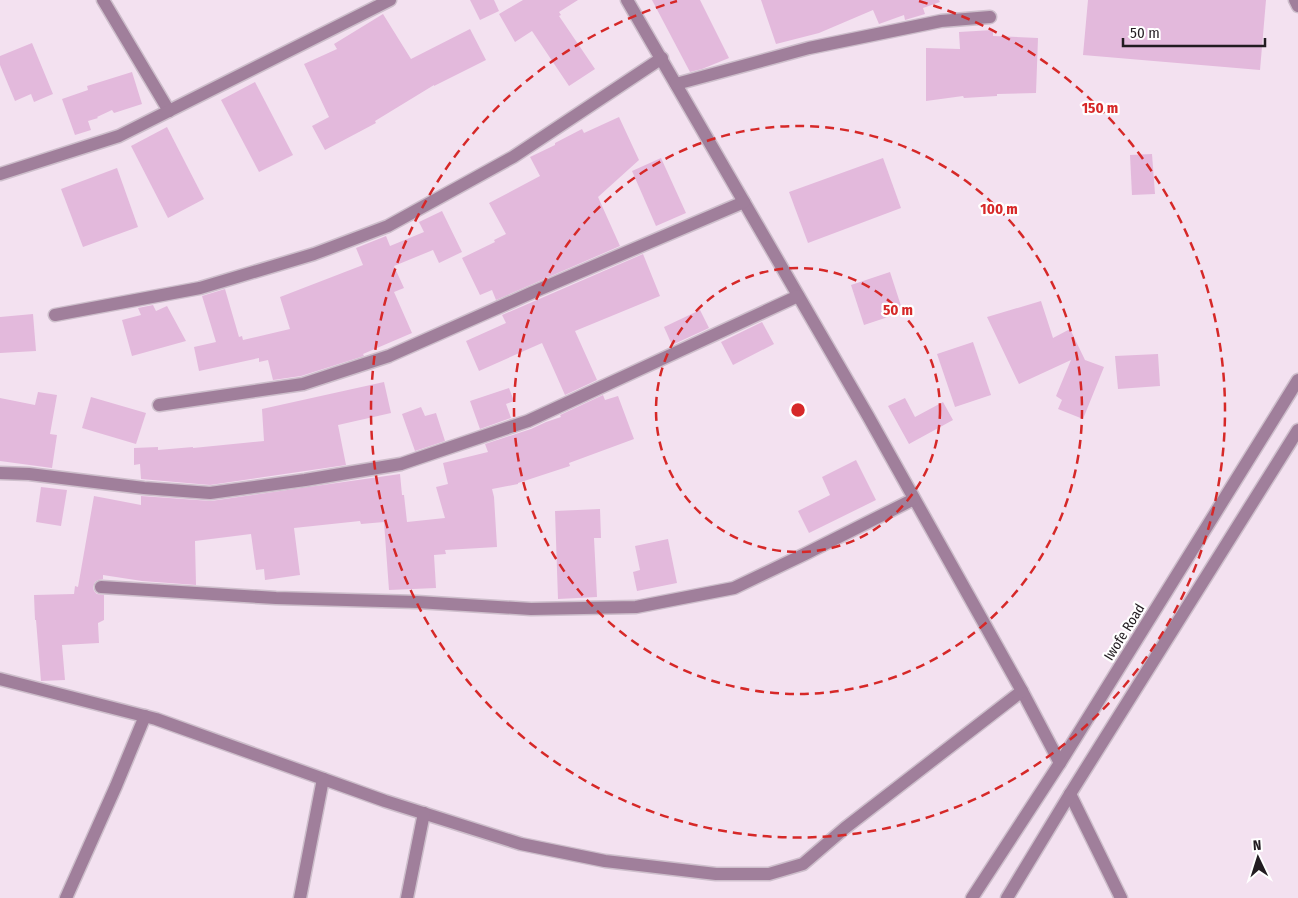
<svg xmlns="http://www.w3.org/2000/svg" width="1298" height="898" font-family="'Fira Sans Condensed',sans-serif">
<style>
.building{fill:#e3b9dc}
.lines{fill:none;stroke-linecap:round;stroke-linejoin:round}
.minor-casing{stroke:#cdbecb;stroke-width:15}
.minor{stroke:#a07f9b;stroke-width:12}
.ring{fill:none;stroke:#d62828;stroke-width:2.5;stroke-dasharray:9 6}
.labels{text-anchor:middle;stroke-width:4.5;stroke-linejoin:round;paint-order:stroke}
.street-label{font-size:14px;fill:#221c21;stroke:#fff}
.centre{fill:#d62828;stroke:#fff;stroke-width:2.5}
.ring-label{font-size:15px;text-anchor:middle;font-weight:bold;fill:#d62828;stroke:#fff;stroke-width:4.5;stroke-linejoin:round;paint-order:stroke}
</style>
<rect width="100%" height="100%" fill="#f3e1f0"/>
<g class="building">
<polygon points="470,0 494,0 499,11 480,20"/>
<polygon points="523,0 578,0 559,12 561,15 559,16 595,69 569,86 532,31 515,42 499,14"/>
<polygon points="652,0 700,0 729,58 702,69 690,72"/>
<polygon points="761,0 939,0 940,2 923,8 925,14 905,20 904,15 879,24 873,10 819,33 776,44"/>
<polygon points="1088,0 1266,0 1260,70 1083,55"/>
<polygon points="383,14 411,59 470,29 486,60 434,86 434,85 375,121 376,123 325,150 312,126 329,117 304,64 337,49 334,44"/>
<polygon points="993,30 993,36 1038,38 1036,93 997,94 997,96 964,98 963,96 926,101 926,48 960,49 959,32"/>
<polygon points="32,43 53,94 34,102 31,94 15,101 0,65 0,56"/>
<polygon points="132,72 142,104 114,113 112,110 97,117 98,118 88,121 91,130 75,135 62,99 88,90 87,86"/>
<polygon points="255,82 293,155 259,172 221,100"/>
<polygon points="619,117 639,160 598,197 620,246 496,300 492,290 480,295 462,258 495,242 494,240 506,234 489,203 540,176 530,157 555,145 555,143 582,129 584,133"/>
<polygon points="167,127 204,199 168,218 131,146"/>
<polygon points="1152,154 1155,194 1132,195 1130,155"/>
<polygon points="661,158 686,213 656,226 632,171"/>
<polygon points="883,158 901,208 808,243 789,192"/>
<polygon points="117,168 138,227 83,247 61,189"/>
<polygon points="442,211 462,252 439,263 433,250 394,266 404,288 394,292 412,333 363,354 364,356 301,376 273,380 268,360 259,362 259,358 199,371 194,347 216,342 202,296 225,289 239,337 242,336 243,340 290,329 280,297 363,265 356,248 386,236 390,246 424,232 419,222"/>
<polygon points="643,254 660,296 575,331 597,380 565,395 542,343 479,371 466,341 506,323 502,315"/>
<polygon points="890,272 903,312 864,325 851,285"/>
<polygon points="1041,301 1053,338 1070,329 1085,360 1104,367 1083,419 1058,409 1062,400 1056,396 1071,360 1019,384 987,317"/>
<polygon points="153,305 156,311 167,306 186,341 132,356 122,320 141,315 138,308"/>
<polygon points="700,310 709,328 672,345 664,327"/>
<polygon points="33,314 36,351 0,353 0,317"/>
<polygon points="762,322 774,344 733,365 721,342"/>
<polygon points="973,342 991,395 955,407 937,354"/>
<polygon points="1158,354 1160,386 1118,389 1115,356"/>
<polygon points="384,382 391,413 338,425 346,465 210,485 141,479 140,464 134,465 134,448 158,447 158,450 193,447 193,448 264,441 262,409"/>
<polygon points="509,388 514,401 506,404 511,418 480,429 470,401"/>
<polygon points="38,392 57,395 50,434 57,435 52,468 0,461 0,398 35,405"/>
<polygon points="603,395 605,400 618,396 634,439 569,463 570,466 518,483 518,484 492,489 494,497 497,547 445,550 446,554 434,555 436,588 389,590 384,522 361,524 360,521 294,528 300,575 265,580 264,569 256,570 251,534 195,541 196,585 142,581 103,575 103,579 98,580 95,582 93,587 94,591 97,594 104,595 104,620 98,623 99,643 62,645 65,680 41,681 36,620 35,620 34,595 74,594 75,586 78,587 94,496 141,505 141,496 211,501 400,474 402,495 404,495 407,522 445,518 436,487 448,484 443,463 488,452 485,444 531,429 546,422 561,417 560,415"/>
<polygon points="91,397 146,413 136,444 82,428"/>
<polygon points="905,398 915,417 943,402 953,420 909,444 888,406"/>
<polygon points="421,407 425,416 436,413 445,441 415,451 402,414"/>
<polygon points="856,460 876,500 809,533 798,511 830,495 822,477"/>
<polygon points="41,487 67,490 61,526 36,522"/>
<polygon points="600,509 601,538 594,538 597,597 558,599 555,511"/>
<polygon points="668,539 677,583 637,591 633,572 640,570 635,546"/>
</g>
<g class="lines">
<defs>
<g id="minor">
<polyline points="103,0 169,111"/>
<polyline points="627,0 868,416 1022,691 1060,763"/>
<polyline points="1295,0 1298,6"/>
<polyline points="676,84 809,48 941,21 990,17"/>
<polyline points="0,174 119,136 390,0"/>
<polyline points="55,315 200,288 314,254 388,226 513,157 662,58"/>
<polyline points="159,405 303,384 389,356 531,293 744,202"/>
<polyline points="0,473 29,474 144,488 210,493 305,480 401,464 528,421 798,296"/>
<polyline points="101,587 276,598 417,602 531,609 636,607 734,588 805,554 914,499"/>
<polyline points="0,679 156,719 385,801 521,844 605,861 716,874 769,874 803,864 845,828 1022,691"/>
<polyline points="1070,794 1121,898"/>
<polyline points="66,898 116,786 145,716"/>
<polyline points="300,898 323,779"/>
<polyline points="407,898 424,813"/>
<polyline points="972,898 1060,763 1298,380"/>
<polyline points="1007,898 1070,794 1298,430"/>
</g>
</defs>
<use href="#minor" class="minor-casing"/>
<use href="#minor" class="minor"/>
</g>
<g class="ring">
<circle cx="798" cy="410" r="142"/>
<circle cx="798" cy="410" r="284"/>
<path d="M919 1A427 427 0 1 1 677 1"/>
</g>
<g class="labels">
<g class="street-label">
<text transform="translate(1124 632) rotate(-58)" y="5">Iwofe Road</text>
</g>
</g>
<circle cx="798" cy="410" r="8" class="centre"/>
<g class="ring-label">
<text x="1100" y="113">150 m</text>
<text x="999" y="214">100 m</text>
<text x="898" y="315">50 m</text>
</g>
<g transform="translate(1258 858) rotate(356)" stroke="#ffffff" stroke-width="4" paint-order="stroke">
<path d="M0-4L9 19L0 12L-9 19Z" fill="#221c21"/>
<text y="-8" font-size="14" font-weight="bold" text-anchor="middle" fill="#221c21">N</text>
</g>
<path d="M1123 38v8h142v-8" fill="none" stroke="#221c21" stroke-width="2.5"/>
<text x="1130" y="38" font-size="15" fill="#221c21" stroke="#ffffff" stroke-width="4" paint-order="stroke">50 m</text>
</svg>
